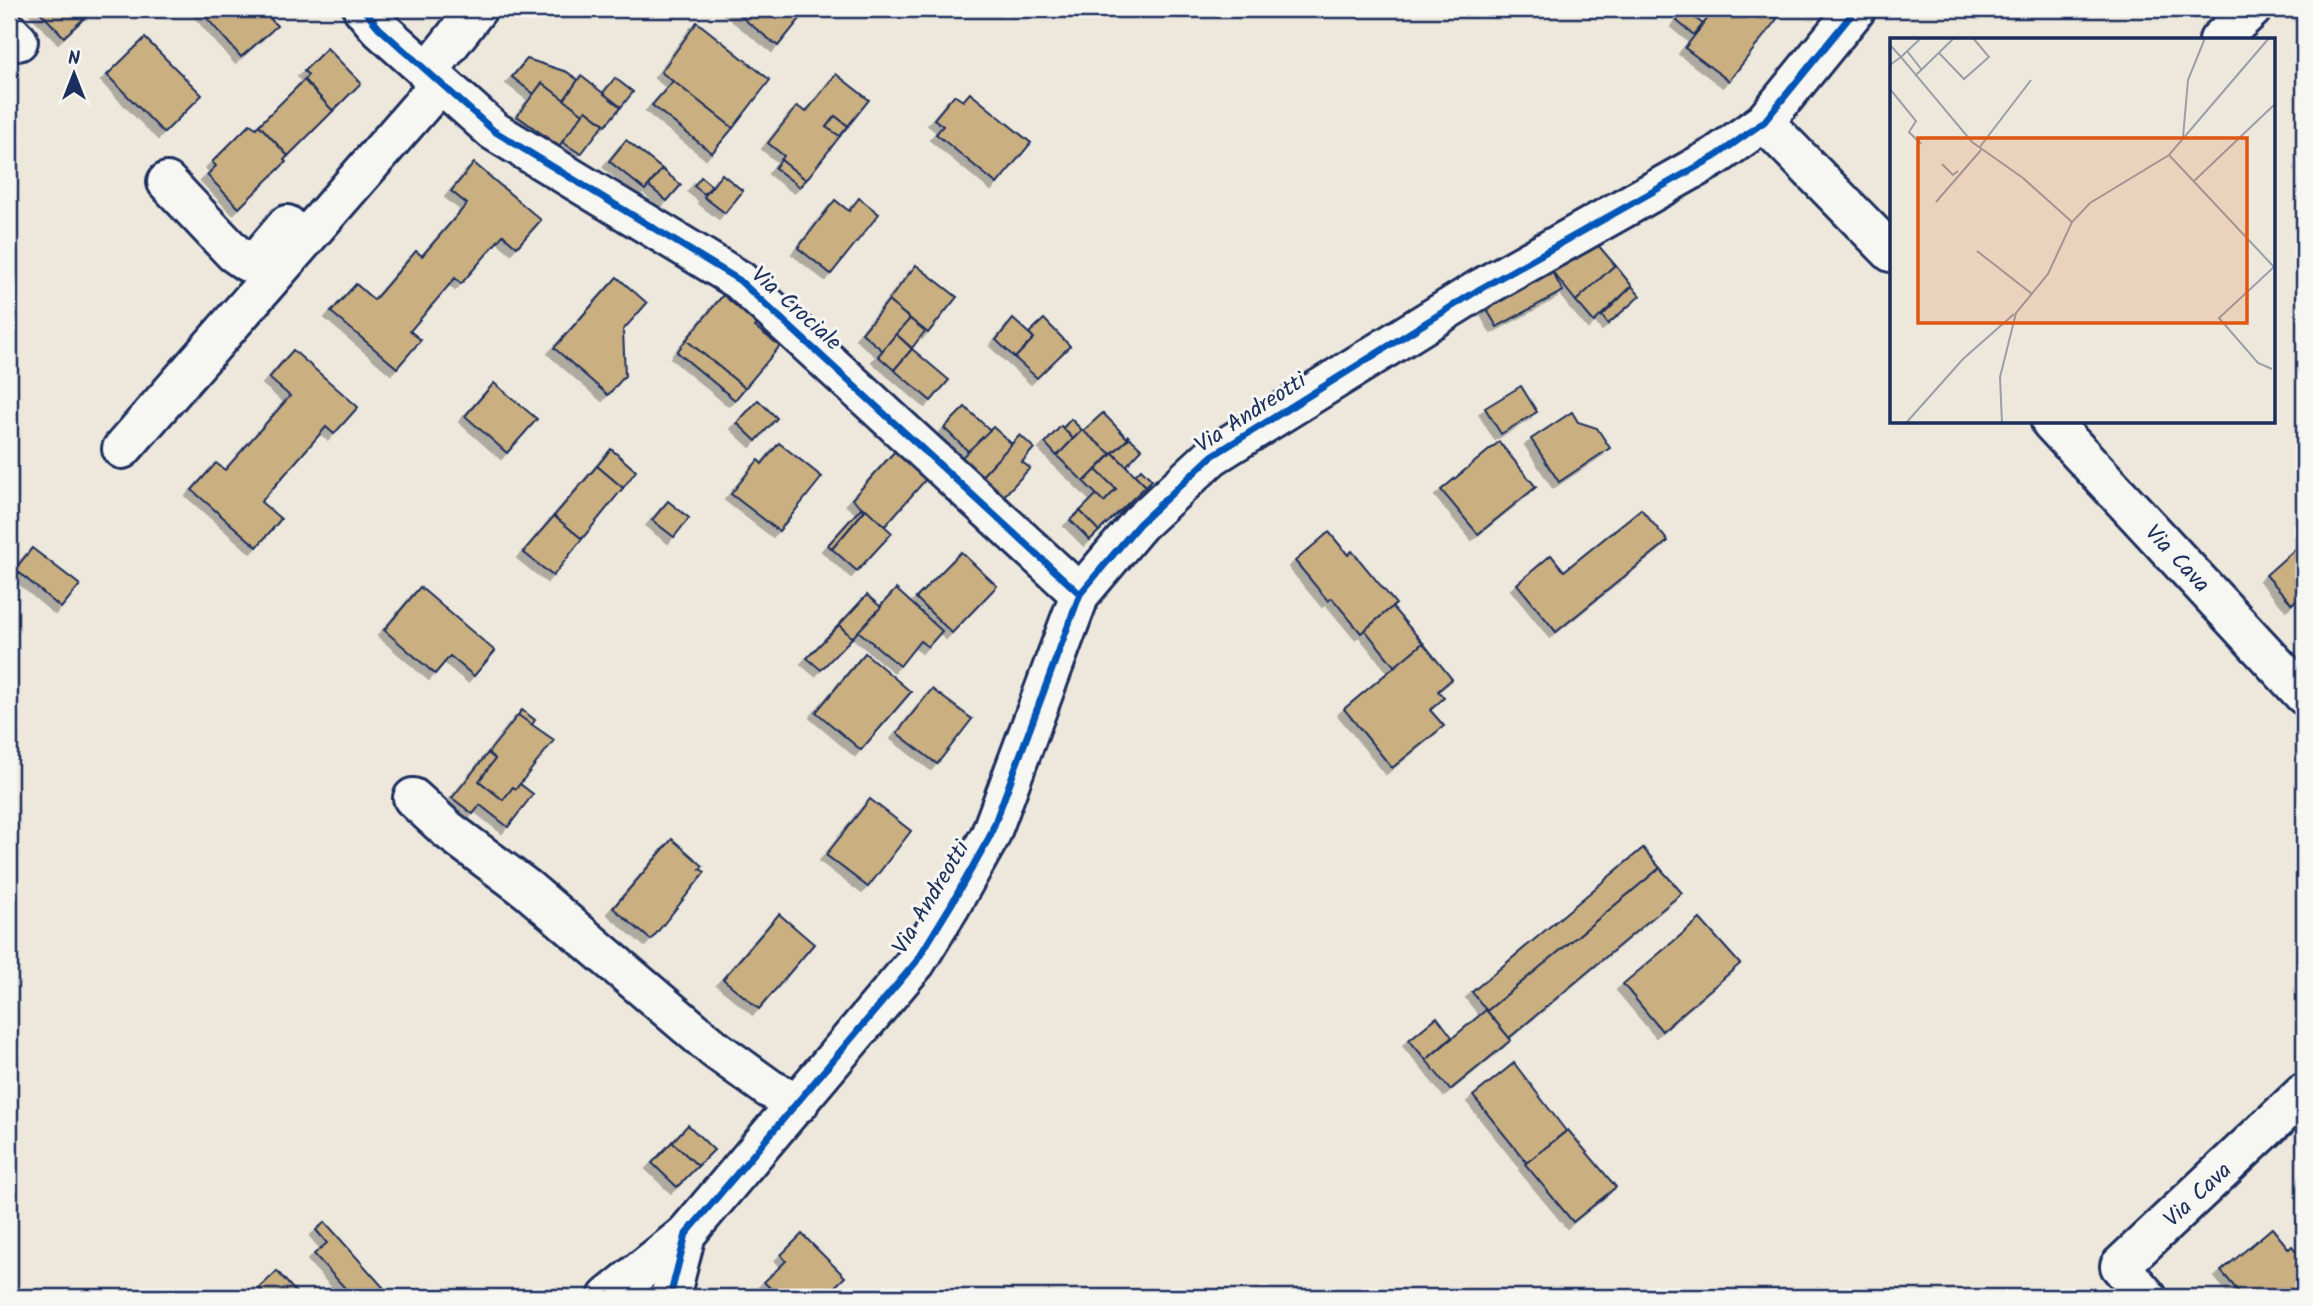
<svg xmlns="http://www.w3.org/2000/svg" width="2313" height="1306" font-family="Kalam,sans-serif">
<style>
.building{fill:#caaf80;stroke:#1b2f5e;stroke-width:2;filter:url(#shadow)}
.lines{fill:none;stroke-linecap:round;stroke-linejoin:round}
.minor-casing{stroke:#1b2f5e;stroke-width:44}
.minor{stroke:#f6f6f2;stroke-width:38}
.cycleway-casing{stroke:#f6f6f2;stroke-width:11}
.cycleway{stroke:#0057b8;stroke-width:7}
.labels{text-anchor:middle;stroke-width:6;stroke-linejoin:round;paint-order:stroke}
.street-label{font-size:23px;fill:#1b2f5e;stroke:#f6f6f2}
.inset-road{fill:none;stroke:#999ea9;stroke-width:2}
.view{fill:#de5710;fill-opacity:0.15;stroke:#de5710;stroke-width:3.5}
.inset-edge{fill:none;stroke:#1b2f5e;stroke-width:3.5}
</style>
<defs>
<filter id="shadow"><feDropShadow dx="-6" dy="6" stdDeviation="0" flood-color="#0004"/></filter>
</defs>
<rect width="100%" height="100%" fill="#ede8db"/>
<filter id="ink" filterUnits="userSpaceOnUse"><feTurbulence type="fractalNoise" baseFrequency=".0143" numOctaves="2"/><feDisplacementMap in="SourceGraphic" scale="14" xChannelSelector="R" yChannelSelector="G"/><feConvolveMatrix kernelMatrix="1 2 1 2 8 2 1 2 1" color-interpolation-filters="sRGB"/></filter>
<g filter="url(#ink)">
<g class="building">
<polygon points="37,9 94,9 64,37"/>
<polygon points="199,9 281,9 270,18 277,26 241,57"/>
<polygon points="731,9 808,9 778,46"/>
<polygon points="1715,9 1764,9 1777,19 1729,81 1685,48"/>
<polygon points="1684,10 1703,24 1694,35 1677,21"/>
<polygon points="697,22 770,80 733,128 661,72"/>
<polygon points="145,38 202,95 164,133 107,75"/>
<polygon points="327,48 361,83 333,111 304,80 308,75 304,71"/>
<polygon points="527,59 567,72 578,80 564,100 542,83 534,94 512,77"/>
<polygon points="836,74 869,100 848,126 835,116 826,127 840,136 806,180 781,160 784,156 768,143 797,106 806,112"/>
<polygon points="581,76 621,107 606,125 586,110 583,114 564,100"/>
<polygon points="615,78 633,92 621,107 603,93"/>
<polygon points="304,80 333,111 288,156 259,125"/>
<polygon points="673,81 733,128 712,153 652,105"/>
<polygon points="542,83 583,114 559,146 517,116"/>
<polygon points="970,93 1031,143 997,184 936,134 943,126 934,119 954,95 963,101"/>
<polygon points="586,110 604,124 581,154 562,142"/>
<polygon points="835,116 848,126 840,136 826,127"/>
<polygon points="250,124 256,128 259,125 288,156 284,160 286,162 239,208 207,175 216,166 212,162"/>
<polygon points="626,140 662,169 645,190 609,161"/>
<polygon points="781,160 806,180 800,187 775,168"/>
<polygon points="474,163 541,220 517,247 503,235 461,284 455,278 410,331 421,340 397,368 331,312 356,284 374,300 416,251 422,256 467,204 451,191"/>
<polygon points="662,169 681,185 667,201 649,186"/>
<polygon points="722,174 743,191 725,213 704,197"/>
<polygon points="701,177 712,186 704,194 694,186"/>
<polygon points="859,198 879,214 831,274 798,248 835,200 849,211"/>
<polygon points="1592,238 1615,265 1576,301 1552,271"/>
<polygon points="916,265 957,297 928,333 888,301"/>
<polygon points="1548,265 1563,291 1497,327 1482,301"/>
<polygon points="1615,265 1632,286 1594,322 1576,301"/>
<polygon points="617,277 647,303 623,330 625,376 608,395 554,348"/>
<polygon points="1632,286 1640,296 1608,324 1602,316"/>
<polygon points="723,295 758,324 755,327 780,346 745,388 686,340"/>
<polygon points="888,301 910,319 883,351 862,333"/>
<polygon points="910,319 925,331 912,348 896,334"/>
<polygon points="1013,319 1034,338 1015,358 996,340"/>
<polygon points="1044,319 1070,346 1037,378 1015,358 1034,338 1029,333"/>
<polygon points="896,334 912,349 894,370 878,356"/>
<polygon points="686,340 745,388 735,400 677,352"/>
<polygon points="912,349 949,380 931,401 894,370"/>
<polygon points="293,350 358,407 334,434 326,427 261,502 281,519 257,547 192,490 216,463 225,470 290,396 269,378"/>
<polygon points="494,383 537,419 507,453 465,416"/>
<polygon points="1521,386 1537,412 1501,434 1485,408"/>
<polygon points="758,400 777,418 756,441 737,423"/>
<polygon points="965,407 990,430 969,452 944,428"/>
<polygon points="1572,412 1578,422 1597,428 1610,448 1559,482 1531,439"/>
<polygon points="1103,413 1128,439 1111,454 1083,431"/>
<polygon points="1071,419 1082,430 1073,439 1063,428"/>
<polygon points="1061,426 1073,439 1057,456 1045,443"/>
<polygon points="993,427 1012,444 980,478 960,459"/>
<polygon points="1082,430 1111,454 1084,482 1057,456"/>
<polygon points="1020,435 1034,448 1022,462 1030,468 1002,498 980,478"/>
<polygon points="1128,436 1142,449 1126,466 1113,453 1128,439"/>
<polygon points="1499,442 1536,487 1478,534 1441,490"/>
<polygon points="779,443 822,477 779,531 731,494 758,460 762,464"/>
<polygon points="611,449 636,471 623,488 597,466"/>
<polygon points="896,450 927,478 885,526 852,499"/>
<polygon points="1113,453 1146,486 1099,531 1080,511 1097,494 1104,502 1116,489 1096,470"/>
<polygon points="597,466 623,488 582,539 554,516"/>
<polygon points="1141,469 1152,480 1146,486 1135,475"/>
<polygon points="1096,470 1116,489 1104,502 1084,482"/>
<polygon points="668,501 689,518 674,537 652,520"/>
<polygon points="861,508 864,511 832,549 828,545"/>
<polygon points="866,509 892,533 857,571 832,549"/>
<polygon points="1641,509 1668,541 1556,632 1517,584 1551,555 1564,571"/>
<polygon points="1080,511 1099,531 1090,540 1070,520"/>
<polygon points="554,516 582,539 553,576 523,552"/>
<polygon points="1329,532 1348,555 1352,551 1396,604 1361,633 1332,598 1328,601 1295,561"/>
<polygon points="2302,543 2304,546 2304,592 2292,604 2266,575"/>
<polygon points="32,548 80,585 61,608 15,569"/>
<polygon points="961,552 997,586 952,633 916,598"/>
<polygon points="420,587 495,651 474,676 450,656 435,674 384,630"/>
<polygon points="896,589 942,631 928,647 920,641 900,666 858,631"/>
<polygon points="867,595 881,607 852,638 839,625"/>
<polygon points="1392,607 1423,643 1395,667 1365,630"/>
<polygon points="839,625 852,638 821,670 807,658"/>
<polygon points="1423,643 1452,679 1438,691 1444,698 1430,710 1444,726 1392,768 1344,709"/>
<polygon points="865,653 911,692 861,750 816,712"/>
<polygon points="932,689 972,719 937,764 897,733"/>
<polygon points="522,710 535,720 531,726 518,715"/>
<polygon points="518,715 554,740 520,784 516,789 513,787 503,800 479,781 495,759 488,753"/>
<polygon points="488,753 495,759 479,781 503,800 513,787 516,789 520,784 533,794 508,827 480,805 473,814 452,798"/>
<polygon points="870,799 911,831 868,887 826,855"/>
<polygon points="672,839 703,866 700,869 705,872 651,940 613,908"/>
<polygon points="1643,848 1660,868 1487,1011 1472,992"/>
<polygon points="1660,868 1682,893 1509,1038 1487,1011"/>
<polygon points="779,914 814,944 759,1009 723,979"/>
<polygon points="1700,919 1740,964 1662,1031 1623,984"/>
<polygon points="1486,1010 1511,1040 1450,1090 1426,1060"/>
<polygon points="1437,1017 1452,1037 1426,1060 1409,1040"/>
<polygon points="1514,1063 1566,1131 1527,1163 1473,1096"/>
<polygon points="688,1125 714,1150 698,1166 672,1142"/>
<polygon points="1568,1130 1616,1187 1573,1222 1525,1164"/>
<polygon points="672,1142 698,1166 677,1187 652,1163"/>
<polygon points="325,1222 390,1295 388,1297 353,1297 314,1254 327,1243 316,1230"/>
<polygon points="2272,1228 2289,1249 2292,1246 2304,1260 2304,1286 2291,1297 2243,1297 2221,1271"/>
<polygon points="802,1234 845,1277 824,1297 779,1297 764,1282 786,1261 781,1255"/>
<polygon points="277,1271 300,1297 267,1297 259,1288"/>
</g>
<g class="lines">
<defs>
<g id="minor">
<polyline points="363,9 379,28 494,131 739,280 1080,594"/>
<polyline points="9,32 18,41"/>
<polyline points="2219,40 2252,9"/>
<polyline points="427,73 477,9"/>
<polyline points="1764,122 1891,252"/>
<polyline points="167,182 234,253 247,262 259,258 287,225"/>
<polyline points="2051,422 2304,695"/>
<polyline points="122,449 440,84"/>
<polyline points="413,798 448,830 527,889 716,1050 770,1089 799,1103"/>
<polyline points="608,1297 686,1234"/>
<polyline points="670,1297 686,1234 916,962 951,905 990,836 1080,594 1139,524 1212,456 1480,289 1716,156 1764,122 1856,9"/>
<polyline points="2147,1297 2120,1266 2304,1093"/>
</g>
</defs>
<use href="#minor" class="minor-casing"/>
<use href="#minor" class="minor"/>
<defs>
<g id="cycleway">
<polyline points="363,9 379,28 494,131 739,280 1080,594"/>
<polyline points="670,1297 686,1234 916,962 951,905 990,836 1080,594 1139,524 1212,456 1480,289 1716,156 1764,122 1856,9"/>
</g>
</defs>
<use href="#cycleway" class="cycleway-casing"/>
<use href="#cycleway" class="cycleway"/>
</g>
</g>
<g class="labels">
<g class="street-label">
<text transform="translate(797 308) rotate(42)" y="8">Via Crociale</text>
<text transform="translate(1250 412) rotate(-33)" y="8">Via Andreotti</text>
<text transform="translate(2178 558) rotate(47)" y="8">Via Cava</text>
<text transform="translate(930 897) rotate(-59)" y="8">Via Andreotti</text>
<text transform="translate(2197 1194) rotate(-43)" y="8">Via Cava</text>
</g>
</g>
<g transform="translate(1890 38)">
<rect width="385" height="385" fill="#ede8db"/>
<path class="inset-road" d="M0,7L11,19L31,0M17,13L31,31M49,15L74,41L99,19L83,0M0,27L11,19L82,104L133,140L182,184M25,38L64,0M0,51L26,83L19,94L31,106M293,99L298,42L315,0M89,110L141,42M279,117L384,229L329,280L368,325L382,331M52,126L63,137L68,133M304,143L385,66M46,164L91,112M87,213L142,256M16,385L73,321L124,276M112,385L110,339L126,275L158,236L182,184L200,165L279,117L379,0"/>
<path class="view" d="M28,100H357V285H28Z"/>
<rect width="385" height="385" class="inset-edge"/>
</g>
<rect width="2313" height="1306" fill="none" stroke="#f6f6f2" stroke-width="35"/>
<rect x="18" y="18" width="2278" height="1271" fill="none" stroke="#1b2f5e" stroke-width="2.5" filter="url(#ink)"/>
<g transform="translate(74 74)" stroke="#f6f6f2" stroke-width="5" paint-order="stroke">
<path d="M0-5L12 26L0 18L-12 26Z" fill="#1b2f5e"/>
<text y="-10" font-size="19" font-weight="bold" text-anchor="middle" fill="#1b2f5e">N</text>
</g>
</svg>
